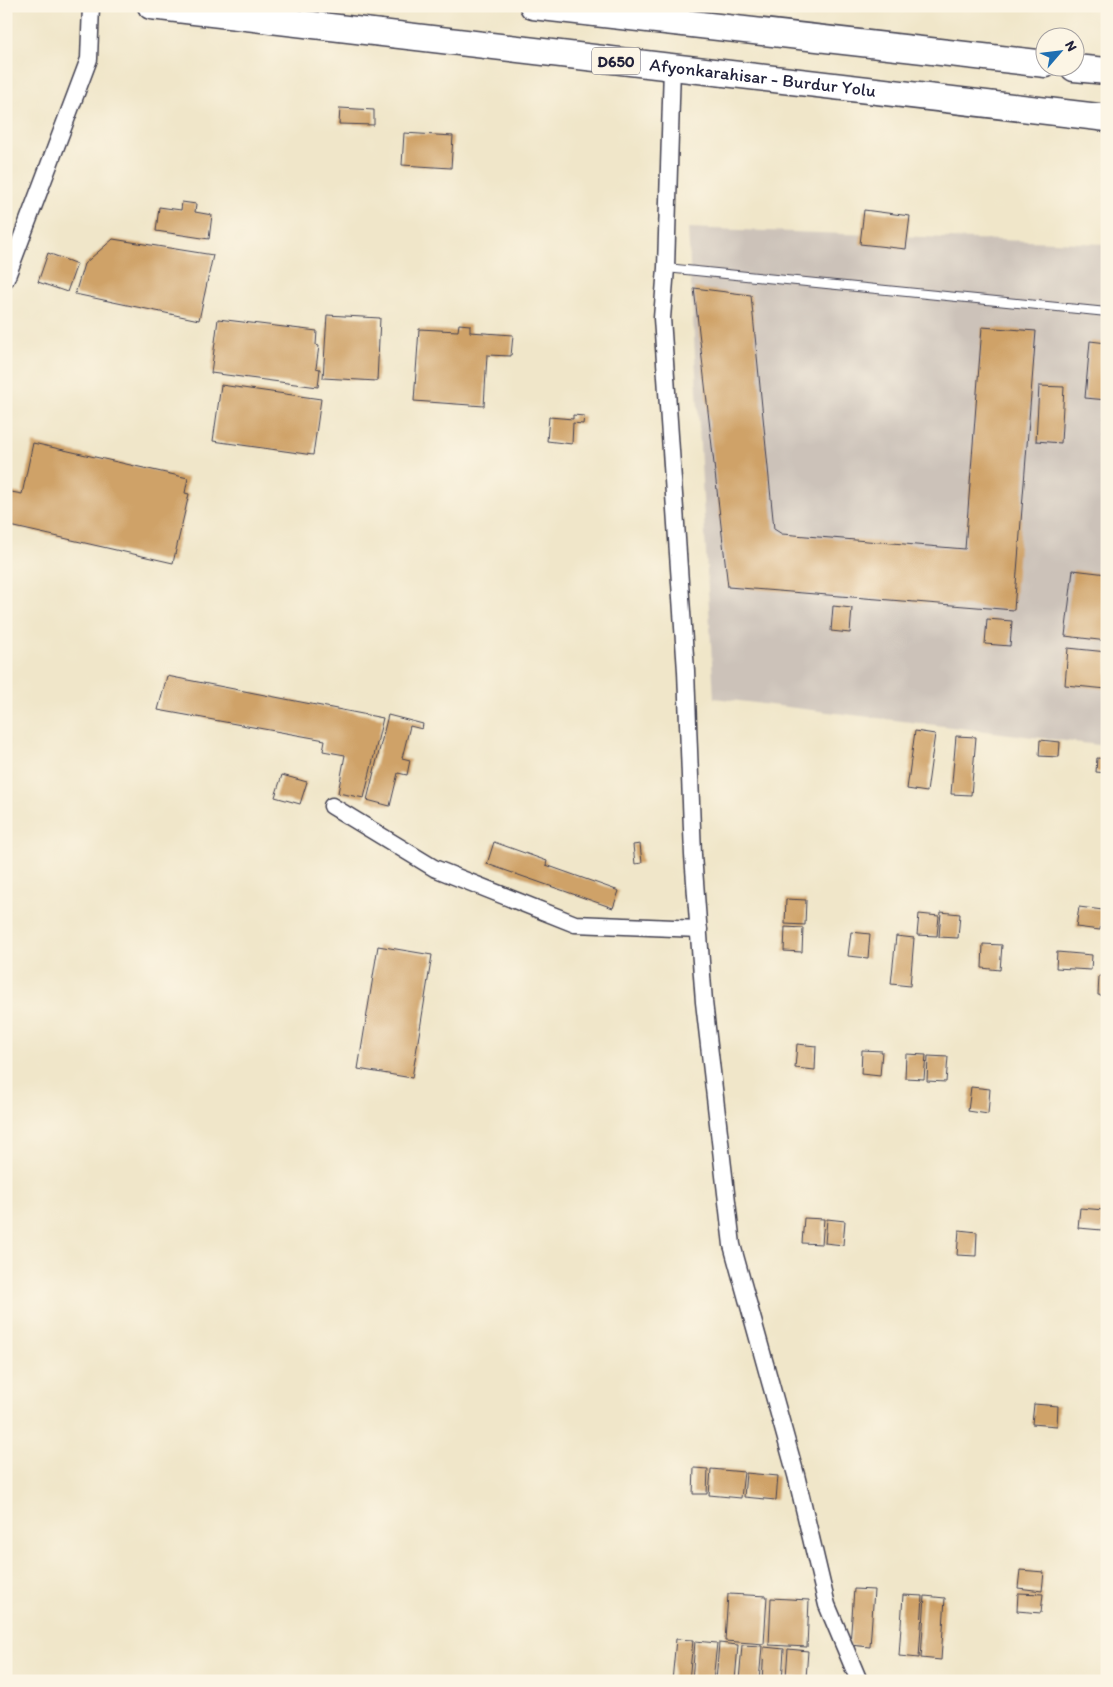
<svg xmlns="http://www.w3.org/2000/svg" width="1113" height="1687" font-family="Itim,sans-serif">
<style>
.industrial{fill:#ccc2b9}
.building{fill:#cfa268}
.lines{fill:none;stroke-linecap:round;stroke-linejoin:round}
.service-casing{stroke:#413f50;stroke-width:10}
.minor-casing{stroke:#413f50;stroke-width:19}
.trunk-casing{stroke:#413f50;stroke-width:29}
.service{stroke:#fff;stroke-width:8}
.minor{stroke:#fff;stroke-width:16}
.trunk{stroke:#fff;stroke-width:26}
.labels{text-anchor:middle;stroke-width:4;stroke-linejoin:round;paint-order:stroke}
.shield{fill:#fcf5e5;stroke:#63616e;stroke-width:1}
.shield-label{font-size:16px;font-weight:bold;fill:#22223b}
.street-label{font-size:18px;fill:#22223b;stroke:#fcf5e5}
</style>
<rect width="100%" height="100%" fill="#fcf5e5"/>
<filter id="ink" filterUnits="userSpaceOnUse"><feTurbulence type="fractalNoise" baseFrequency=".02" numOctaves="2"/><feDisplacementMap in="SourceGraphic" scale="10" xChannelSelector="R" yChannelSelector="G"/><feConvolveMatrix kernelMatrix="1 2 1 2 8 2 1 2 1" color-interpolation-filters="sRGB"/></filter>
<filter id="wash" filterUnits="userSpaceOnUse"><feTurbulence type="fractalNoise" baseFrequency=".0096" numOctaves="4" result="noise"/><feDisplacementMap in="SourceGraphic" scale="20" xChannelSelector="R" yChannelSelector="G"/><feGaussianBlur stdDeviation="1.12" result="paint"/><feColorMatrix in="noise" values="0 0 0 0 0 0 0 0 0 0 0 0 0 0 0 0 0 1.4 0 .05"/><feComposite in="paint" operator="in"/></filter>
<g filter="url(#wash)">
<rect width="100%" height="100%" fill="#f0e6c9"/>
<polygon class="industrial" points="688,228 1107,244 1107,746 714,698"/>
<g id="blocks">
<g class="building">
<polygon points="340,108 374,110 374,125 339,124"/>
<polygon points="404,133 453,136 451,168 402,165"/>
<polygon points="182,202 196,204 195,212 212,215 209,239 156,231 159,207 181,210"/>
<polygon points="864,210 910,216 906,249 860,244"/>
<polygon points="113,239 213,255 199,320 75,294 84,264"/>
<polygon points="48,253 77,264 67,292 38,282"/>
<polygon points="694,288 751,295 774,529 782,534 965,549 982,327 1036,331 1014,610 728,587"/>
<polygon points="327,315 380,318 377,381 323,378"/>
<polygon points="218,319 317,331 316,345 319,346 316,368 320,369 318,387 211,373"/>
<polygon points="459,324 470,325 470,332 513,335 511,356 487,355 484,406 414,401 419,329 458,331"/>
<polygon points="1090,341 1107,343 1107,400 1085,398"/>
<polygon points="221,385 321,399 313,455 213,441"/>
<polygon points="1039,386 1064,387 1061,443 1036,441"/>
<polygon points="1105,410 1107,410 1107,435 1103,435"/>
<polygon points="573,415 584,416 583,424 573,423 572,444 547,441 549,417 573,419"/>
<polygon points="1105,442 1107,442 1107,471 1103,471"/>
<polygon points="33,443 188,478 185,493 189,494 173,563 6,525 6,491 22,494"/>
<polygon points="1073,570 1107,574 1107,641 1065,636"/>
<polygon points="833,606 852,608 850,633 831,631"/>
<polygon points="987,619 1012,621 1010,646 985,644"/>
<polygon points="1068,648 1107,652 1107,689 1065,685"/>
<polygon points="167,676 383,718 364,798 338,793 345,755 323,751 325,740 158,710"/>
<polygon points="388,715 423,724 422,729 410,726 402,758 410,760 407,775 398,773 390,806 367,800"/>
<polygon points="915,731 935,734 927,792 907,789"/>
<polygon points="956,736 976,737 971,795 951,794"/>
<polygon points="1040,740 1060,742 1059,757 1039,756"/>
<polygon points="1097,758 1107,759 1107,773 1096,772"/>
<polygon points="282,775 307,782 300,804 275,797"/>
<polygon points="494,842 547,861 546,865 619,891 613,908 487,864"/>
<polygon points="640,844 642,863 635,864 633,845"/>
<polygon points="786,899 806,900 805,925 785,924"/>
<polygon points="1079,907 1103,910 1100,930 1076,927"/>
<polygon points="941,912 960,914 958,938 939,937"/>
<polygon points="919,914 939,916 937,936 917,935"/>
<polygon points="785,927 803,928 802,952 784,951"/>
<polygon points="851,932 870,934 868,958 848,956"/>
<polygon points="896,936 914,938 910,986 891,984"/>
<polygon points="983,944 1002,945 1000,970 982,968"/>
<polygon points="378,946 432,955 412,1078 358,1069"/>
<polygon points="1057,952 1092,955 1091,970 1056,968"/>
<polygon points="1099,976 1106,976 1106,996 1098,995"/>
<polygon points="797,1044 816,1046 815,1070 795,1068"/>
<polygon points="862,1050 882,1051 880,1076 861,1074"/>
<polygon points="906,1054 926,1055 924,1079 905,1078"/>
<polygon points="928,1056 948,1057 946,1082 927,1081"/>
<polygon points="971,1087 990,1089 988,1114 968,1111"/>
<polygon points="1080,1208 1104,1210 1102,1230 1078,1228"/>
<polygon points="804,1218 824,1219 822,1244 802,1243"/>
<polygon points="827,1219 845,1221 843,1245 825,1243"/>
<polygon points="959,1230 977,1232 976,1256 957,1255"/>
<polygon points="1034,1404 1058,1406 1057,1426 1032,1424"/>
<polygon points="694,1468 708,1469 707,1494 693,1494"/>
<polygon points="711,1469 744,1472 741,1498 709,1495"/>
<polygon points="746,1473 778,1476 776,1500 744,1497"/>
<polygon points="1020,1570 1044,1572 1042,1591 1018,1588"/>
<polygon points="854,1589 874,1590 870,1647 850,1645"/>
<polygon points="1018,1593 1043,1594 1041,1613 1017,1611"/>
<polygon points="728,1594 767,1596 764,1644 725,1641"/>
<polygon points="903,1595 923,1596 919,1658 899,1656"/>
<polygon points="925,1596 945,1598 941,1660 921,1658"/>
<polygon points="771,1598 809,1600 807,1647 769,1645"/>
<polygon points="676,1639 693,1640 689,1681 672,1681"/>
<polygon points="695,1641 717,1643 713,1681 692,1681"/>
<polygon points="719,1643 738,1645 735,1681 716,1681"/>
<polygon points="742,1645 762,1646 759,1681 739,1681"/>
<polygon points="764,1647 784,1649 782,1681 762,1681"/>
<polygon points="788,1649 808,1651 806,1678 786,1677"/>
</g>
</g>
</g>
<g filter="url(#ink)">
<use href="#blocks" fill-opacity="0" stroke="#413f50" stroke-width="1"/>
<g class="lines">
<defs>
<polyline id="service" points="666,268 1107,312"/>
<g id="minor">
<polyline points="672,67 666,268 662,318 686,671 693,855 704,1002 732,1245 796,1475 827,1605 859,1681"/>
<polyline points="6,279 89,59 91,6"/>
<polyline points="332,806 434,868 575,924 699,929"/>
</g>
<g id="trunk">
<path id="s1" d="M151,6L1107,118"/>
<polyline points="533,6 1046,64"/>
<polyline points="1074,68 1107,71"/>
</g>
</defs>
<use href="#service" class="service-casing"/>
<use href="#minor" class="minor-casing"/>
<use href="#trunk" class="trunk-casing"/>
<use href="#service" class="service"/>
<use href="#minor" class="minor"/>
<use href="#trunk" class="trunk"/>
</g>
</g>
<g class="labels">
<rect class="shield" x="592" y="47.5" width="48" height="27" rx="4"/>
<g class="shield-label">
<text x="616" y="67">D650</text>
</g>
<g class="street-label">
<text dy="6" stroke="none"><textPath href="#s1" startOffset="616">Afyonkarahisar - Burdur Yolu</textPath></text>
</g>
</g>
<rect width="1113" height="1687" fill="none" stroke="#fcf5e5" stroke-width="25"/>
<g transform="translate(1060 52) rotate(62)"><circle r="24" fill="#fcf5e5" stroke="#a5a1a1"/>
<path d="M0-4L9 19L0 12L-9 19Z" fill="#1f6fb2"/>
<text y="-8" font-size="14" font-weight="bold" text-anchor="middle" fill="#22223b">N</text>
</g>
</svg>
